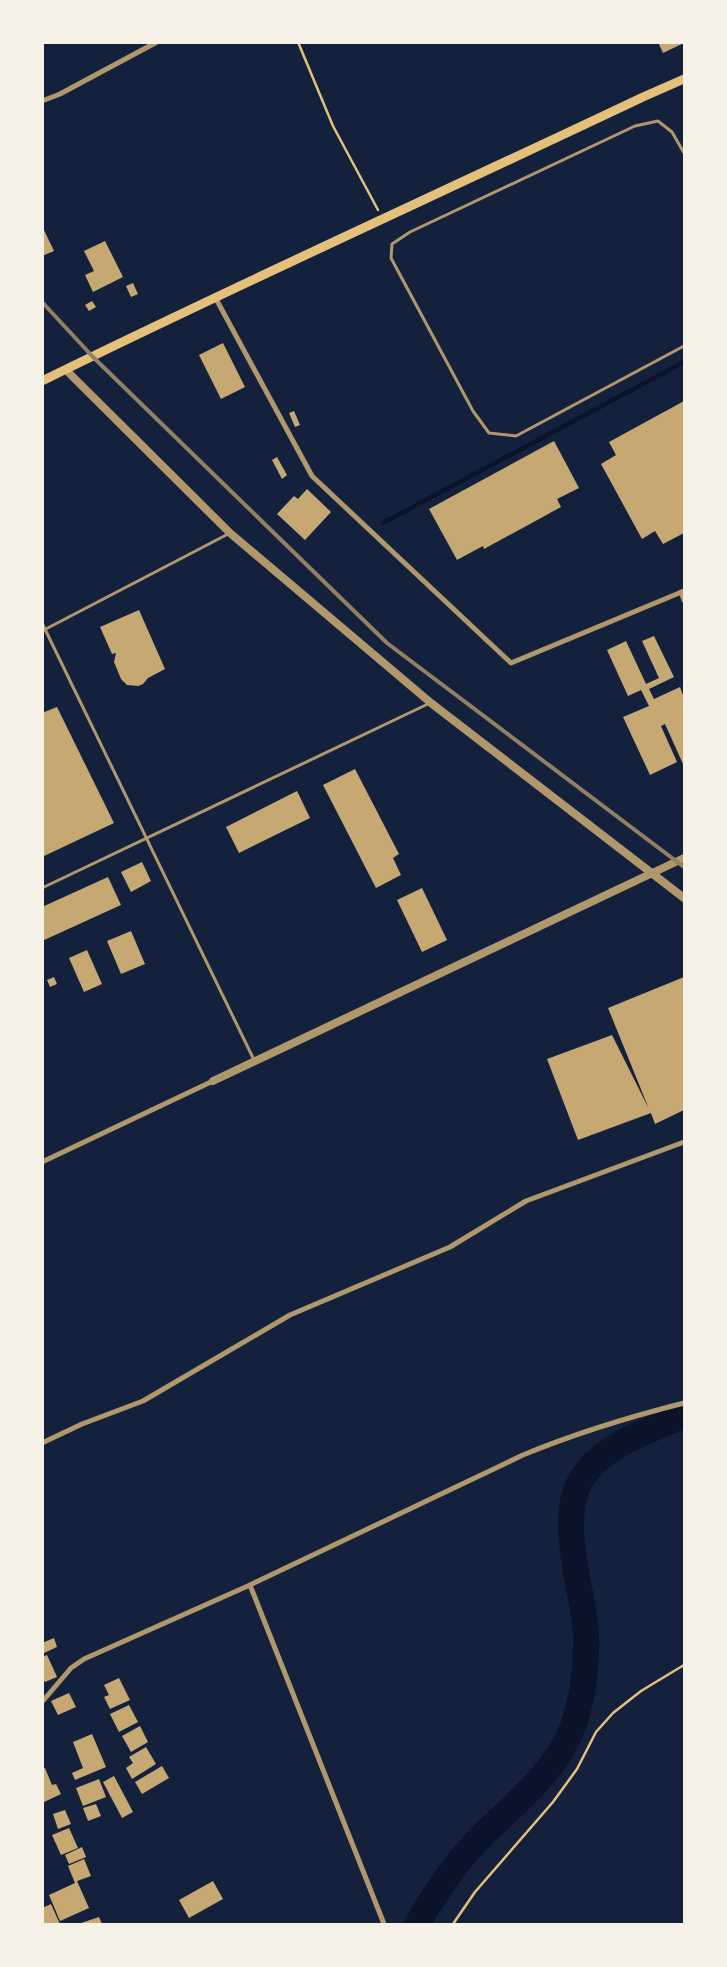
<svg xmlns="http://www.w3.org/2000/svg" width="727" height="1967" font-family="'Asap Condensed',sans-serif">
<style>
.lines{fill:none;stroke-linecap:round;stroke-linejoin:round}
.stream{stroke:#0b132b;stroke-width:4.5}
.river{stroke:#0b132b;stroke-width:26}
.building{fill:#c6a872}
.path{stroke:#e5c07b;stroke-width:2.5}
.service{stroke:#b1986c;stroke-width:3}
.minor{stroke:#b1986c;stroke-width:5}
.tertiary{stroke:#b1986c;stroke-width:8}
.secondary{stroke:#e5c07b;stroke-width:9}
.rail{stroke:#918062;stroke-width:4}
</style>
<rect width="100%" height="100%" fill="#14213d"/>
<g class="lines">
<polyline class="stream" points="383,523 684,362"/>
<path class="river" d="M417,1924C435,1894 456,1861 482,1836C514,1804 551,1776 570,1734C582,1706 587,1667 586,1637C585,1590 552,1514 587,1471C611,1442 650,1430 684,1416"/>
</g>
<g class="building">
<polygon points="658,42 684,42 684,43 663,53"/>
<polygon points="44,230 54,251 42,256 42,231"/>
<polygon points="105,241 123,277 93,292 85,275 94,271 84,251"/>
<polygon points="133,283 138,294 131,297 126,286"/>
<polygon points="92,301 96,307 89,311 85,305"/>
<polygon points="223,343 245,387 221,399 199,355"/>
<polygon points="684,401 684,533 663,544 655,531 642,539 601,464 616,455 609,442"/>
<polygon points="294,411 300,425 295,427 289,413"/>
<polygon points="554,441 579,488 557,499 561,507 484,549 483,546 457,560 429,509"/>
<polygon points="277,457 287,475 282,479 272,460"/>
<polygon points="307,489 331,512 305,540 277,514 294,496 298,499"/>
<polygon points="139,610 165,669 148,678 143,684 138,686 127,685 121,679 114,662 116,653 112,654 100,627"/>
<polygon points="654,636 674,677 649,689 654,699 680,687 684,698 684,763 683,764 665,724 661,726 677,762 650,775 623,717 649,706 641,690 628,696 607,650 626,641 646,684 659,678 642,641"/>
<polygon points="57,707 114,823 42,857 42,713"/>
<polygon points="355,769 399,854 393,858 401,875 376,888 323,785"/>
<polygon points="297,791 310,818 239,853 226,827"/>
<polygon points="142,862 151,881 131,892 121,872"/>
<polygon points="108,877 121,905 42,941 42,907"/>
<polygon points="422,888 447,940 422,952 397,900"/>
<polygon points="131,931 145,964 121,974 107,941"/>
<polygon points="87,950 102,984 84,992 69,958"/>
<polygon points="54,977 57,984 50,987 47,980"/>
<polygon points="684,977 684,1110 655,1124 651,1113 578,1140 547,1059 612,1035 649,1109 608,1008"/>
<polygon points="54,1638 57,1647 42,1654 42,1643"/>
<polygon points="47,1655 57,1677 45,1682 42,1679 42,1657"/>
<polygon points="119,1678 130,1700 110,1709 104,1697 109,1695 104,1685"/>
<polygon points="69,1693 76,1707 58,1715 51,1701"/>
<polygon points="129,1705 138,1722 119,1732 110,1714"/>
<polygon points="140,1726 148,1742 131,1752 122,1736"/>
<polygon points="92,1734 106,1767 75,1780 72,1773 83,1768 73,1742"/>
<polygon points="146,1747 156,1764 132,1779 126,1768 133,1763 129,1757"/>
<polygon points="162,1766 169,1778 142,1794 135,1782"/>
<polygon points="45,1768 52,1785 56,1784 61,1794 42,1803 42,1769"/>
<polygon points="114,1776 133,1812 122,1818 103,1782"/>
<polygon points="99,1779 106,1797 83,1806 76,1788"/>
<polygon points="96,1804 101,1816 88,1821 83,1808"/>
<polygon points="65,1810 71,1824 58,1829 53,1814"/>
<polygon points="69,1828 78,1848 61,1855 52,1835"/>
<polygon points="82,1847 86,1857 69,1864 65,1855"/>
<polygon points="84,1859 91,1876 77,1881 89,1908 60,1921 49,1895 75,1883 68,1866"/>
<polygon points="213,1881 223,1899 189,1918 179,1900"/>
<polygon points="51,1904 60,1924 42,1924 42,1908"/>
<polygon points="99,1917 102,1924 78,1924"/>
</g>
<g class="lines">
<g class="path">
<polyline points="298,42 333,126 378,210"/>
<polyline points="453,1924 475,1892 553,1802 577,1769 596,1732 613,1713 641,1691 684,1665"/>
</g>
<g class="service">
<polyline points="684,153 672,132 658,121 635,126 410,232 392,244 391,258 473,411 489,433 516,436 684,346"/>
<polyline points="42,623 255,1062"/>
<polyline points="42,631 230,533"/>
<polyline points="42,888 430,703"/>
</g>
<g class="minor">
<polyline points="42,101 60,94 157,42"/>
<polyline points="215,297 312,476 511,663 684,591"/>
<polyline points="681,592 684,600"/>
<polyline points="42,1162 213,1081"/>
<polyline points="42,1443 82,1424 143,1401 290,1315 450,1247 526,1201 684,1142"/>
<polyline points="250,1585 384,1924"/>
<path d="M42,1702L71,1668L84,1659L250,1585L523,1455C576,1433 629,1417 684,1403"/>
</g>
<g class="tertiary">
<polyline points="66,370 230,533 431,703 684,898"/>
<polyline points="213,1081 684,858"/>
</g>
<path class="secondary" d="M42,381C241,283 443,192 643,97L684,79"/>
<polyline class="rail" points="42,302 93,357 387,643 684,867"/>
</g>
<rect width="727" height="1967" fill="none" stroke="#f6f1e7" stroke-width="88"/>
</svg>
